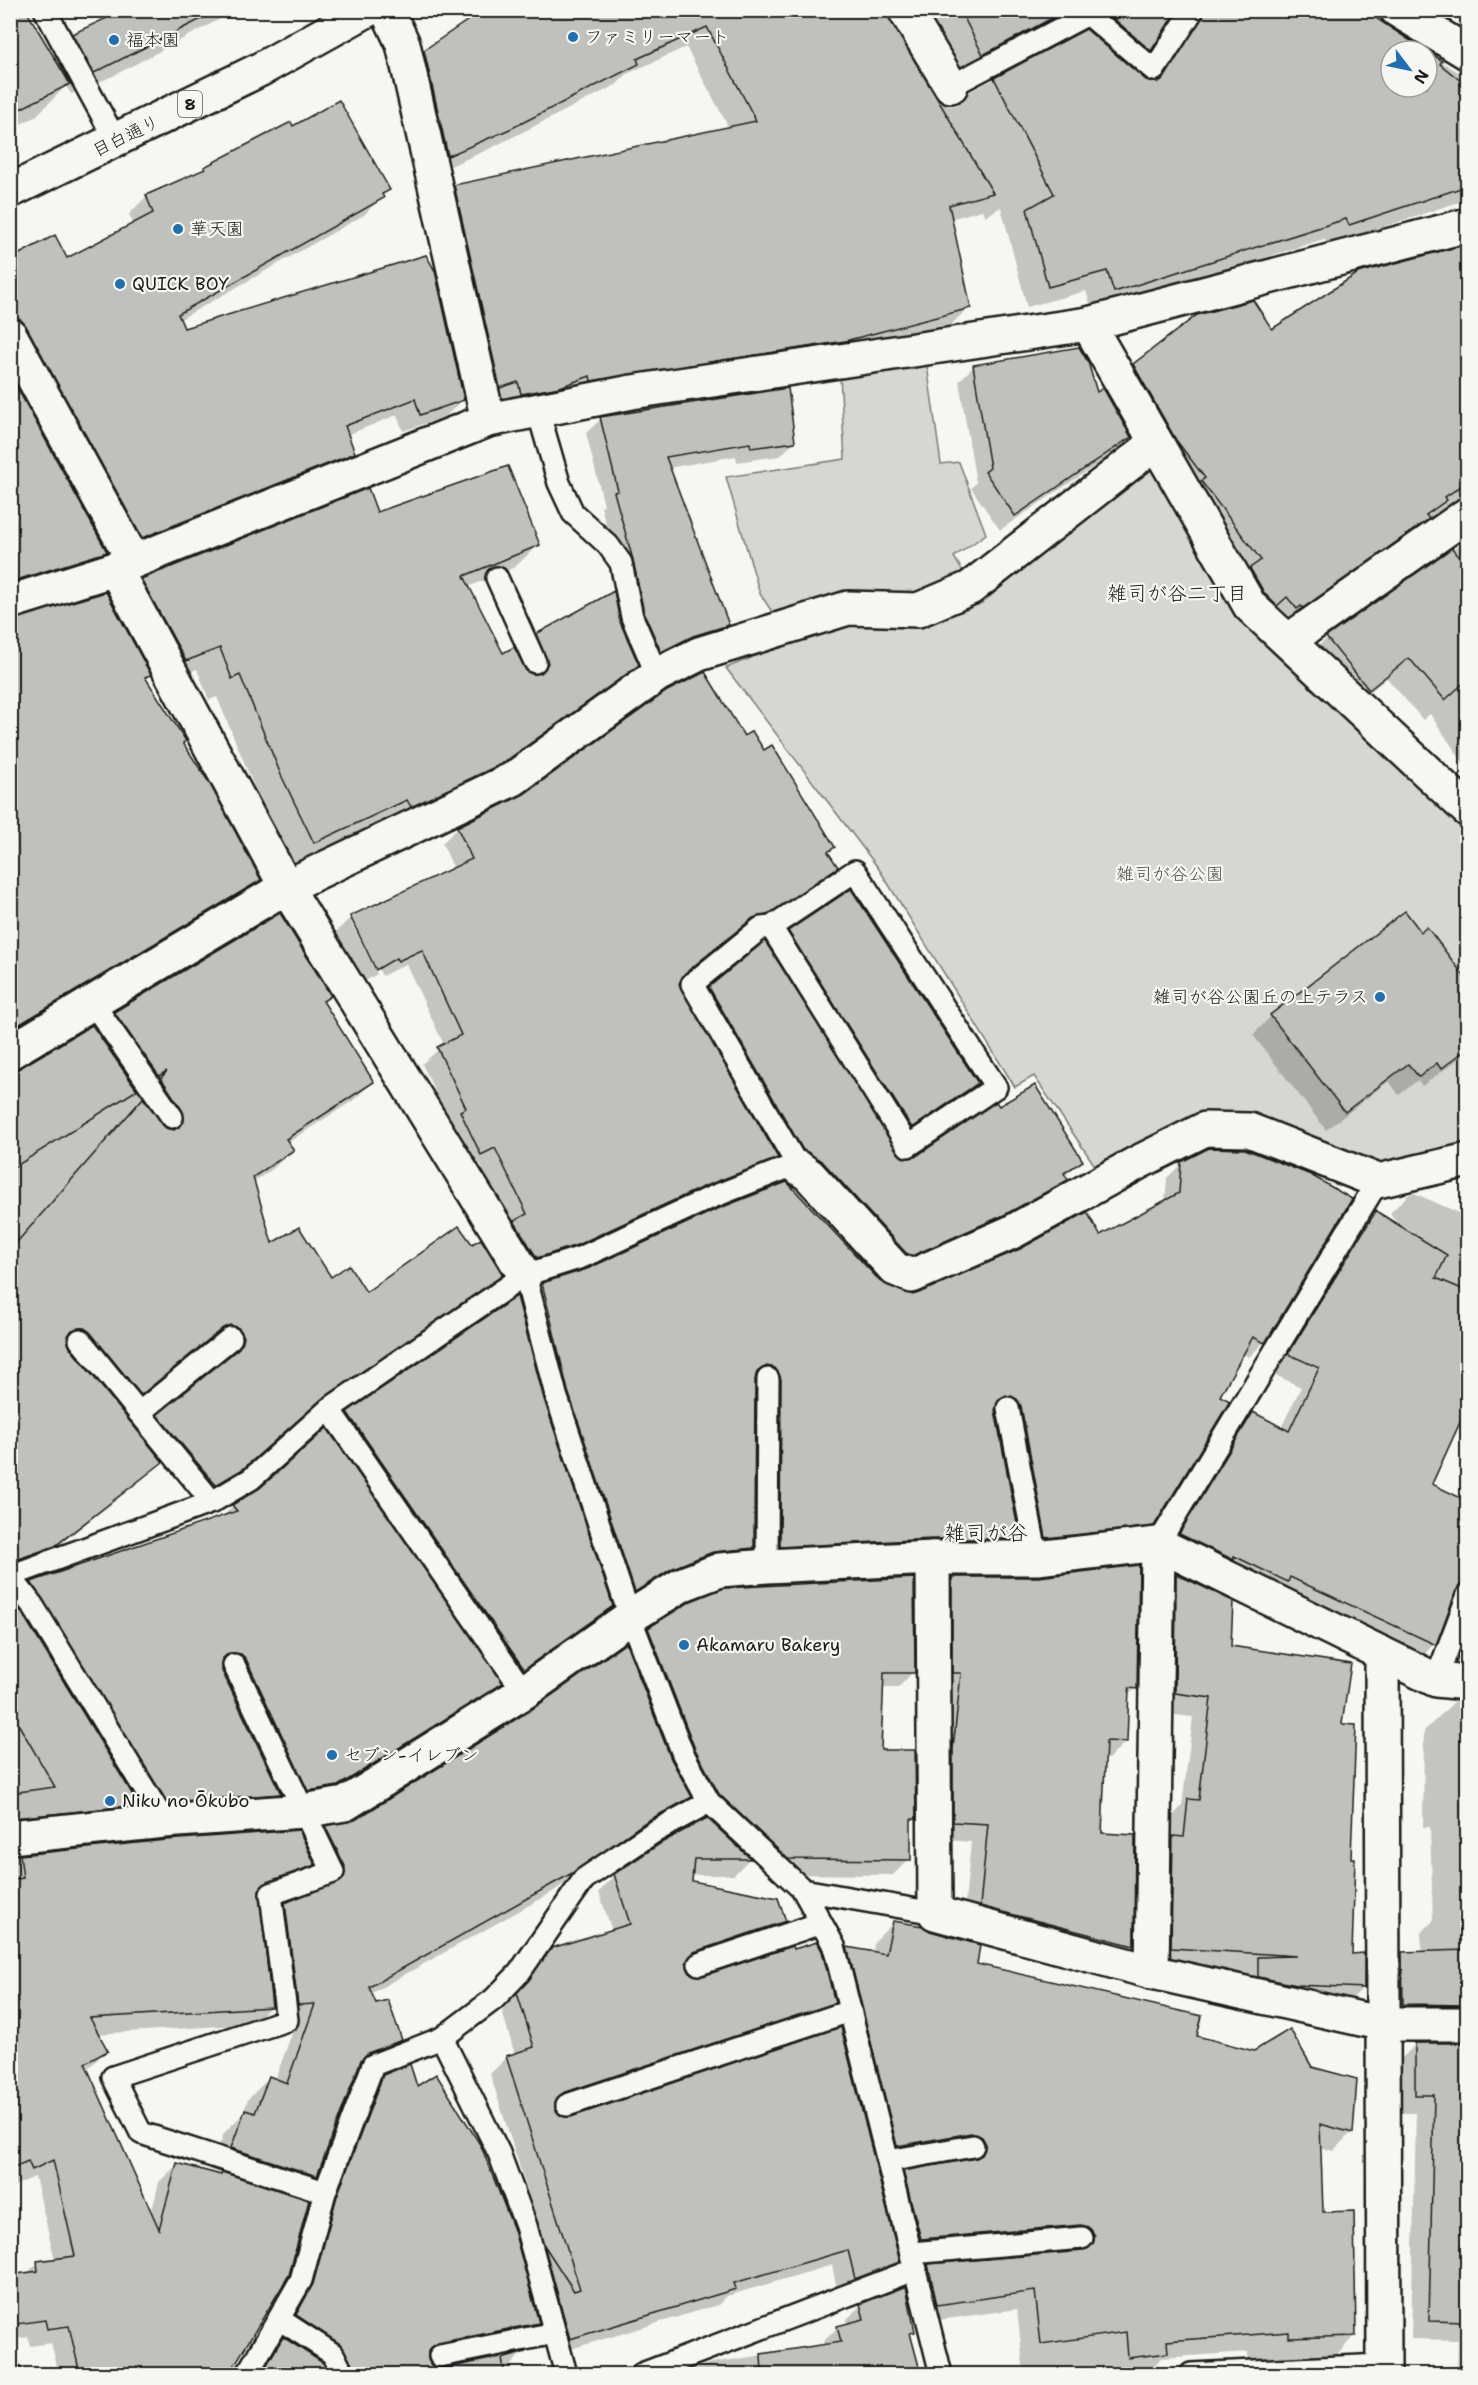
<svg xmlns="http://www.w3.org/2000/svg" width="1478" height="2385" font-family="'Shantell Sans','Klee One',sans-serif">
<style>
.green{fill:#d6d6d2;stroke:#797977;stroke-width:1.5}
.shadow{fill:#0003;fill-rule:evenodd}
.building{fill:#c0c0bd;stroke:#1c1c1c;stroke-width:1.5}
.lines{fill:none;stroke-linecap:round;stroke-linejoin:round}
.service-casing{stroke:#1c1c1c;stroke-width:26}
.minor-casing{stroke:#1c1c1c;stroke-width:38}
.tertiary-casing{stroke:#1c1c1c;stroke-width:38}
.primary-casing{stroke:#1c1c1c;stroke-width:38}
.service{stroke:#f6f6f2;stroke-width:21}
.minor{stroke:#f6f6f2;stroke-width:33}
.tertiary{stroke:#f6f6f2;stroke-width:33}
.primary{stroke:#f6f6f2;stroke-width:33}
.poi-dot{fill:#1f6fb2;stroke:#f6f6f2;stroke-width:2}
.labels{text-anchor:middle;stroke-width:4.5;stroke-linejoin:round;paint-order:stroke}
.shield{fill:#f6f6f2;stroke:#5d5d5c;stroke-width:1.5}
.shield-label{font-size:16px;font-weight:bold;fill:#1c1c1c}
.poi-label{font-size:18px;fill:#1c1c1c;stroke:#f6f6f2;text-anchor:start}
.street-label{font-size:18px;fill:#1c1c1c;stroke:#f6f6f2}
.park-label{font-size:18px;fill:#545453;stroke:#f6f6f2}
.neighbourhood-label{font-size:20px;fill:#1c1c1c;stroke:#f6f6f2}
.quarter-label{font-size:21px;fill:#1c1c1c;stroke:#f6f6f2}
</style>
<rect width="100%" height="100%" fill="#f6f6f2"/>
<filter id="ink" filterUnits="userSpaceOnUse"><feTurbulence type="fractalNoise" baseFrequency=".0167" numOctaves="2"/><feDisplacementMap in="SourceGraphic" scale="12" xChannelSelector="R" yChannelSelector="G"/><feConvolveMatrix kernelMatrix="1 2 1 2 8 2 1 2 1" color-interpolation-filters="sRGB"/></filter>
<g filter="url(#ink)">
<polygon class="green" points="927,365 941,464 959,462 986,534 954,557 982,603 1095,509 1154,456 1183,513 1435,789 1467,830 1467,1154 1384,1167 1249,1114 1102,1176 1034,1076 1015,1087 879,869 726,668 792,641 760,594 726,477 845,459 840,376"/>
<g class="shadow">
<polygon points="10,10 45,48 48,46 53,55 73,35 128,10 237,10 113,76 71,94 66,86 35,117 10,129"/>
<path d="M486,10H1430L1411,30L1378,12L1379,19L1386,27L1424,51H1391V87H1427V53L1468,78V199L1328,245L1324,239L1093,312L1086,291L1027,307L1001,207L986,216L982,210L950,219L969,307L948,328L822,362L500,415L434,208L455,187L729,128L686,47L627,74L616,85L487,150L427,176L403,72L424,51ZM885,13L894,15L940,86L1075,25L1084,32L969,92L957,105L951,106L942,104L934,97ZM1170,19L1178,20L1183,39L1155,83L1145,81L1131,69L1150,50Z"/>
<polygon points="1458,10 1468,10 1468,17"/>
<polygon points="293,128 388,190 364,215 179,320 183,330 463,399 445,417 403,431 397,415 347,435 353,453 336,470 125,554 10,340 10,260 66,260 134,225 129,214 147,196"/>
<polygon points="1468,204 1468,770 1430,714 1423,720 1387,678 1347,710 1306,659 1327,638 1465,541 1466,535 1281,628 1113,387 1134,366 1198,316 1271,331 1359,274 1465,247 1466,241 1440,228"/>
<polygon points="1079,348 1096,395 1130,437 1115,452 1000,530 971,488 976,483 959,381 973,367"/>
<polygon points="10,378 105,552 88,569 10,593"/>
<polygon points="601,419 794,442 780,456 737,462 736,456 668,468 727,625 713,639 647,665 601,507 604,505 586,433"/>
<polygon points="376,514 538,545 515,567 468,587 503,655 517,656 537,635 619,622 637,665 614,687 479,785 388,828 384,821 291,864 259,798 217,697 209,700 197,669 163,683 120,602 142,580"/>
<polygon points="10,622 149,675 145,679 259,880 241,897 10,1036"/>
<polygon points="743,738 833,847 827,853 836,867 820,882 749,930 736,933 680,978 678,984 776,1157 761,1173 521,1273 510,1227 480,1163 465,1170 450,1123 422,1064 444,1045 406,964 382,976 355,922 351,922 377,974 360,984 335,933 351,917 454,869 442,843 458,828"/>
<polygon points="1427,929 1468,983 1468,1052 1422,1086 1418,1080 1399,1095 1389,1081 1326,1130 1253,1035 1271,1016"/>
<polygon points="789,932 977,1083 958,1102 893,1146 901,1159 1082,1160 1065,1176 1066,1179 1053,1193 988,1228 897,1269 809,1176 696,1002 765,943 770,952"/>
<path d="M329,996L322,1003L372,1082L354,1100L287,1143L292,1150L274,1168L253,1182L271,1245L330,1279L365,1294L471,1246L501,1275L483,1292L302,1416L224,1486L198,1502L163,1460L143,1479L36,1563L10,1572V1075L96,1032L115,1013ZM211,1342L223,1347L227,1355L224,1362L139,1435L121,1413L204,1345Z"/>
<polygon points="1182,1163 1264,1342 1249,1357 1242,1354 1153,1525 1138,1540 1031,1552 1002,1414 994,1411 1019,1539 1004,1554 765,1561 760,1383 754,1381 753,1548 738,1563 620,1605 527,1299 543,1284 880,1283 912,1296 1100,1237 1165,1202 1167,1178"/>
<polygon points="1414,1193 1466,1216 1468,1212 1468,1407 1430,1485 1468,1503 1468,1687 1441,1674 1462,1612 1454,1602 1450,1601 1434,1644 1416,1663 1162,1553 1234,1433 1253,1414 1281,1428 1301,1387 1271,1373 1355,1233 1376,1212 1400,1227 1390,1213 1408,1195"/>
<polygon points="516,1298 542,1399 611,1606 596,1621 508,1683 333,1428 348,1413"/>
<polygon points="260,1490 501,1683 483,1701 319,1803 291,1808 228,1677 222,1670 280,1793 262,1811 149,1819 139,1803 120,1822 10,1833 10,1601 12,1603 31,1583 221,1518 233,1506"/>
<polygon points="1177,1576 1230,1648 1340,1726 1350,1859 1351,1955 1363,1988 1343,2007 1239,1978 1244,1973 1152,1967 1169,1820 1182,1806 1193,1717 1156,1713 1157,1595"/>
<polygon points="952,1578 1136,1688 1127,1696 1126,1742 1108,1759 1104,1759 1100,1835 1132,1945 1115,1962 963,1923 971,1842 936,1839 935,1596"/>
<polygon points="649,1629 913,1672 898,1688 882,1688 880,1752 914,1818 909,1823 909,1859 893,1875 772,1874 704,1810 633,1645"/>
<polygon points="1454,1702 1468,1702 1468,2040 1385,2022 1383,1972 1402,1953 1422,1953 1421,1933 1433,1921 1430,1827 1423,1827 1424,1731"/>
<path d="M670,1759L690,1797L669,1818L624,1842L551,1893L370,1994L400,2040L379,2061L356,2070L316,2175L294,2197L288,2274L229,2374H59L51,2343L30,2346L28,2337L10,2340V2277L26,2274L38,2263L55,2260L35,2177L14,2186L10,2178V1857L166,1841L306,1848L326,1828ZM313,1865L324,1889L286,1904L263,1927L277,2026L295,2025L275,2080L269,2078L248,2099L243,2114L224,2133L210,2170L223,2174L220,2176L177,2165L159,2182L151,2214L86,2070L106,2051L96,2034L253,2024L271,2006L258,1896L296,1882Z"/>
<polygon points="707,1819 749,1859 734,1875 691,1875 690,1882 784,1921 768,1937 686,1965 689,1974 833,2002 817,2018 554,2106 557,2115 571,2119 898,2261 882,2277 838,2294 832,2265 727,2296 718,2305 554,2354 529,2263 545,2246 490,2074 507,2057 515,2055 502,2011 536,1966 552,1950 612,1931 599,1892 615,1875"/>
<polygon points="894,1922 976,1965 1196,2037 1352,2132 1333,2151 1320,2147 1321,2213 1354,2336 1322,2372 1249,2374 1248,2352 1161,2358 1154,2366 1154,2374 1024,2374 1017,2309 918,2323 910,2285 928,2266 1074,2253 1069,2245 902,2258 885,2191 904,2173 966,2162 964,2156 879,2164 829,1968 848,1949 872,1953 875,1941"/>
<polygon points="1468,2042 1468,2374 1457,2374 1458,2340 1411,2339 1416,2113 1397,2113 1397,2063 1416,2044"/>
<polygon points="384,2076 416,2089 537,2323 523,2337 427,2357 430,2366 442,2370 521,2354 510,2366 502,2368 504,2374 336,2374 330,2362 282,2330 369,2091"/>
<polygon points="861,2305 913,2331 909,2335 920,2374 680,2374 711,2363 824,2346 823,2342 838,2327 847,2324 846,2320"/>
<polygon points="283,2339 322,2364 328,2374 256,2374 269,2353"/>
</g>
<g class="building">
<polygon points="10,10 26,10 70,84 10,114"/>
<polygon points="124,10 219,10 94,73 72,34"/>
<polygon points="483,10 885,10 993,193 949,205 971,308 845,341 591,381 590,376 560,387 521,394 518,382 500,388 454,185 756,121 707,27 637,59 639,64 510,129 448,156 424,50"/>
<polygon points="960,10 1067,10 983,55"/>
<polygon points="1104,10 1177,10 1151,51"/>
<polygon points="1206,10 1364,10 1426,51 1391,51 1391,87 1427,87 1427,51 1442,61 1440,64 1467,86 1467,186 1349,225 1346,219 1114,292 1107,271 1048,287 1027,209 1054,194 994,78 1086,29 1146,80 1159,82 1165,77"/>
<polygon points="339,100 390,190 382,194 384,198 178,314 184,328 426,255 435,271 464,400 420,415 415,399 345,426 355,453 142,538 26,326 20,319 10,316 10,259 55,235 67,258 153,213 146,195 205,169 204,167 256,140 291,122 293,126"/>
<polygon points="1464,245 1467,250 1467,482 1445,497 1447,500 1426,515 1429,519 1303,608 1301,606 1297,609 1287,597 1277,606 1265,594 1250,568 1261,560 1201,481 1205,478 1176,440 1133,364 1197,315 1253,300 1272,329 1358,273"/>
<polygon points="1079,347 1088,362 1097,392 1103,388 1131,437 1015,516 985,472 990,468 973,365"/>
<polygon points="10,375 107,552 10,582"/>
<polygon points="788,388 795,442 751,448 750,443 666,457 729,625 693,636 661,652 644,613 633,560 614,492 618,491 600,417"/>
<polygon points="508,466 540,545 464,576 503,653 514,647 527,672 541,673 548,663 536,634 614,591 620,622 639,665 503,763 411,807 407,800 314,843 281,775 240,675 232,679 220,648 186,661 141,579 368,488 377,512"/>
<polygon points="1452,548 1467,566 1467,680 1445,700 1409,658 1369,690 1326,637"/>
<polygon points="106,592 151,675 145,677 186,741 183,743 210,784 261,880 10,1030 10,620"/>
<polygon points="705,672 744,736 752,731 764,750 772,745 835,847 828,852 838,867 767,915 753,918 684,974 679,984 778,1158 705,1186 577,1245 537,1258 514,1221 527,1214 495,1148 481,1155 460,1111 466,1108 437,1047 461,1035 422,950 398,961 396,958 376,970 350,916 472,859 457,827 524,794 667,691"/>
<polygon points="851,889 978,1083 912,1128 788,931"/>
<polygon points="1405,911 1421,932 1427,927 1467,980 1467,1049 1441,1069 1437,1063 1419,1077 1408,1064 1345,1112 1270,1015"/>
<polygon points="280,913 331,996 323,1001 374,1082 286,1139 294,1150 253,1177 272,1243 299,1227 331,1277 349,1265 366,1292 459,1226 472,1244 481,1239 503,1275 322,1399 243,1469 216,1485 157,1415 239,1348 244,1337 240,1330 230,1325 223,1328 141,1395 90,1332 84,1328 72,1330 68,1336 70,1348 163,1462 55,1546 10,1562 10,1250 143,1098 166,1128 174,1130 184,1122 182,1110 161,1078 167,1071 159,1076 114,1012"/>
<polygon points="765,941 902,1157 915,1157 996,1102 999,1106 1035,1085 1083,1161 1064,1173 1068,1180 1004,1215 912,1256 906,1253 823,1162 803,1150 709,987"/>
<polygon points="92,1025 137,1090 10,1170 10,1071 20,1068"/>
<polygon points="1209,1148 1245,1149 1311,1175 1352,1199 1265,1343 1253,1337 1220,1396 1230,1401 1154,1526 1046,1538 1021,1406 1017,1399 1006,1395 999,1399 995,1410 1020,1539 932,1539 780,1547 781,1379 775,1368 767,1366 757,1372 755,1379 754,1548 713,1552 673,1568 635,1592 568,1391 542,1283 587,1269 715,1210 787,1182 881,1282 913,1295 1020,1249 1087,1212 1100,1235 1179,1193 1181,1162"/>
<polygon points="1376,1211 1447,1255 1436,1278 1467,1291 1467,1407 1432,1484 1467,1501 1467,1582 1460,1585 1456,1591 1436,1645 1290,1577 1288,1582 1234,1556 1234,1560 1179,1534 1253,1412 1289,1431 1319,1368 1288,1354"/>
<polygon points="517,1296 544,1399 613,1606 524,1669 347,1412"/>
<polygon points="327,1428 503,1683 338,1786 308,1791 246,1659 241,1654 229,1653 223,1658 222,1671 281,1794 167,1802 31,1582 237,1511 232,1505 260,1488"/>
<polygon points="1139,1565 1137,1689 1129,1688 1127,1742 1106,1741 1102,1833 1135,1835 1134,1946 980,1906 988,1824 953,1822 953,1749 961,1673 952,1673 952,1577 1039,1577"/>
<polygon points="1176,1574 1233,1601 1231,1646 1351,1664 1342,1724 1356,1725 1351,1858 1355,1858 1352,1954 1364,1953 1364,1988 1297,1985 1258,1977 1258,1957 1297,1956 1171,1948 1173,1836 1184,1837 1188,1799 1199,1800 1211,1698 1175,1693"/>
<polygon points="914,1578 915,1673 884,1673 881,1750 915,1750 916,1819 911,1819 911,1860 788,1859 719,1794 695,1749 648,1628 691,1601 724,1588"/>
<polygon points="10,1598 22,1613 139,1805 14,1818 11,1793 55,1787 10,1710"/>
<polygon points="1467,1633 1467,1659 1459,1655"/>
<polygon points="626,1643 671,1759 692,1797 647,1821 574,1872 369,1987 376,2003 388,2000 402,2040 368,2053 361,2060 317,2176 231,2148 245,2110 255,2113 269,2076 287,2083 315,2004 298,2005 285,1903 343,1879 345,1866 325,1826 355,1820 534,1708"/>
<polygon points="707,1818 751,1859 694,1859 692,1881 778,1898 786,1921 694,1952 686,1962 690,1973 703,1976 793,1946 794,1949 817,1942 822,1951 835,2003 563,2093 555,2102 555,2110 564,2117 571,2117 841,2027 900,2262 855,2279 848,2250 734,2283 736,2289 570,2339 544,2245 574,2291 580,2289 506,2056 534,2047 517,1993 552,1948 630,1924 614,1874 661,1843"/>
<polygon points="299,1830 315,1865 267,1882 259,1890 272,2007 90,2018 108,2051 85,2063 159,2229 177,2163 221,2175 222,2172 309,2200 289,2275 229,2374 80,2374 69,2326 47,2329 45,2320 17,2324 15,2315 10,2316 10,2275 38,2271 37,2261 75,2256 53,2160 32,2170 28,2161 10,2169 10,1880 23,1878 20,1855 166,1840"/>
<polygon points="893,1921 923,1926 930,1931 980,1945 977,1964 1202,2016 1197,2036 1254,2051 1290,2029 1312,2067 1357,2079 1353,2133 1320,2124 1323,2212 1354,2211 1356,2336 1289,2338 1289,2332 1167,2341 1168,2353 1128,2358 1126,2332 1041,2344 1035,2291 937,2305 928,2264 1083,2251 1093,2244 1095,2236 1088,2227 1081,2225 921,2239 903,2171 976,2158 982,2155 986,2144 982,2137 971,2133 897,2146 847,1947 886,1954"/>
<polygon points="1467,1950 1467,2005 1403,2004 1402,1952"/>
<polygon points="1415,2043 1467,2043 1467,2322 1429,2321 1434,2095 1415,2095"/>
<polygon points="410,2064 417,2086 436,2074 481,2146 514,2230 539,2323 438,2343 428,2351 428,2359 431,2365 442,2369 526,2352 502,2359 505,2374 356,2374 340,2344 296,2315 313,2284 337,2196 383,2075"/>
<polygon points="906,2286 915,2332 910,2333 921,2374 762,2374 761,2354 841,2342 837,2326 864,2319 860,2304"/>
<polygon points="283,2337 323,2363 329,2374 262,2373"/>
</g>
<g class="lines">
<defs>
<g id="service">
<polyline points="45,10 116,141"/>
<polyline points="951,86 1088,14 1154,70 1193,10"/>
<polyline points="538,411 559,483 573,513 608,545 621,563 632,617 657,675"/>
<polyline points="497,578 535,662"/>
<polyline points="92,1002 172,1117"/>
<polyline points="525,1275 556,1395 630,1617 683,1754 709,1802 803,1890 834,1946 941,2374"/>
<polyline points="80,1340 212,1502"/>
<polyline points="1008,1408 1037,1558"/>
<polyline points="329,1409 524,1692"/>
<polyline points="139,1413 231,1338"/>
<polyline points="1158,1544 1378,1181"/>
<polyline points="767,1566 768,1379"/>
<polyline points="234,1665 333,1872 271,1894 287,2020 113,2077 141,2133 325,2192"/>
<polyline points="1436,1680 1468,1595"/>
<polyline points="164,1821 33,1606 10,1576 212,1502 251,1479 329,1409 525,1275 582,1257 710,1198 784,1169 799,1168 692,984 761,928 771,927 855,871 996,1087 908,1146 771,927"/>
<polyline points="803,1890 935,1913"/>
<polyline points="699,1964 821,1923"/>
<polyline points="442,2038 499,2153 526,2226 566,2374"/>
<polyline points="567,2105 850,2011"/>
<polyline points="888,2161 973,2146"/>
<polyline points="912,2253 1082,2238"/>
<polyline points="279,2319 333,2354 343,2374"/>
<polyline points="440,2356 555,2333"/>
<polyline points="10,2374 11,2374"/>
<polyline points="247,2374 301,2280 325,2192 373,2065 442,2038 494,1999 519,1973 584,1879 654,1832 709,1802"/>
<polyline points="642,2374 916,2269"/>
<polyline points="1191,2374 1383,2365"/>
</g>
<g id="minor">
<polyline points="387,10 403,44 488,420"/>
<polyline points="905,10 951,86"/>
<polyline points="1088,324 1250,606 1468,810"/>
<polyline points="10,335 133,560"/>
<polyline points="115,569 286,887 525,1275"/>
<polyline points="10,602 115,569 488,420 632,392 1088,324 1468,225"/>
<polyline points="1288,641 1468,514"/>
<polyline points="10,1052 286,887 513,779 657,675 699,654 848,608 918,610 970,588 1156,443"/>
<polyline points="799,1168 809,1175 895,1269 912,1276 1012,1232 1137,1163 1205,1129 1249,1130 1378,1181 1468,1160"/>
<polyline points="933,1558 935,1913 1152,1972 1383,2024 1468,2024"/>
<polyline points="1382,1654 1384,2374"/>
<polyline points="10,1837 164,1821 303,1811 345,1804 524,1692 630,1617 683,1584 720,1570 767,1566 933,1558 1037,1558 1158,1544 1436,1680 1468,1683"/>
<polyline points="1152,1972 1158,1544"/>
</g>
<polyline id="tertiary" points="1397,10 1468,53"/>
<polyline id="primary" points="10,191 261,69 367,10"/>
</defs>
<use href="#service" class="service-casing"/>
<use href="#minor" class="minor-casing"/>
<use href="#tertiary" class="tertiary-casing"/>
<use href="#primary" class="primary-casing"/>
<use href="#service" class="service"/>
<use href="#minor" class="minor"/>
<use href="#tertiary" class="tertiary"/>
<use href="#primary" class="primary"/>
</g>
</g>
<g class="poi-dot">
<circle cx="573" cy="37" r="6"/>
<circle cx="114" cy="40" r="6"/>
<circle cx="178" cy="229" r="6"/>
<circle cx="120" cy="284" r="6"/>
<circle cx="1380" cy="997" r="6"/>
<circle cx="684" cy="1645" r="6"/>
<circle cx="332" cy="1755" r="6"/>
<circle cx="110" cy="1801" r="6"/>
</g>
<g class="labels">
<rect class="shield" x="178" y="91" width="24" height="26" rx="4.5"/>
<g class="shield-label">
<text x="190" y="110">8</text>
</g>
<g class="poi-label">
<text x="585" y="43">ファミリーマート</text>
<text x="126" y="46">福本園</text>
<text x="190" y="235">華天園</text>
<text x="132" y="290">QUICK BOY</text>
<text x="1368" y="1003" text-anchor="end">雑司が谷公園丘の上テラス</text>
<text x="696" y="1651">Akamaru Bakery</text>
<text x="344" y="1761">セブン-イレブン</text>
<text x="122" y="1807">Niku no Ōkubo</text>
</g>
<g class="street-label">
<text transform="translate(126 136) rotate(-26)" y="6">目白通り</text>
</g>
<g class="park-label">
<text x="1170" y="880">雑司が谷公園</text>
</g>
<g class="neighbourhood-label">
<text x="1177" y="600">雑司が谷二丁目</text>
</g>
<g class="quarter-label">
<text x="986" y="1540">雑司が谷</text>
</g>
</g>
<rect width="1478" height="2385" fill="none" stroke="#f6f6f2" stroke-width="36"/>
<rect x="18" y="18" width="1442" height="2349" fill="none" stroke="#1c1c1c" stroke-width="2" filter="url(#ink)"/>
<g transform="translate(1409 69) rotate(122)"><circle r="28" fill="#f6f6f2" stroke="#9f9f9c" stroke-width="1.5"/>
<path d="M0-4.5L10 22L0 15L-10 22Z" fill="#1f6fb2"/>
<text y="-9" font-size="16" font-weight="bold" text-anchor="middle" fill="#1c1c1c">N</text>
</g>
</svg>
